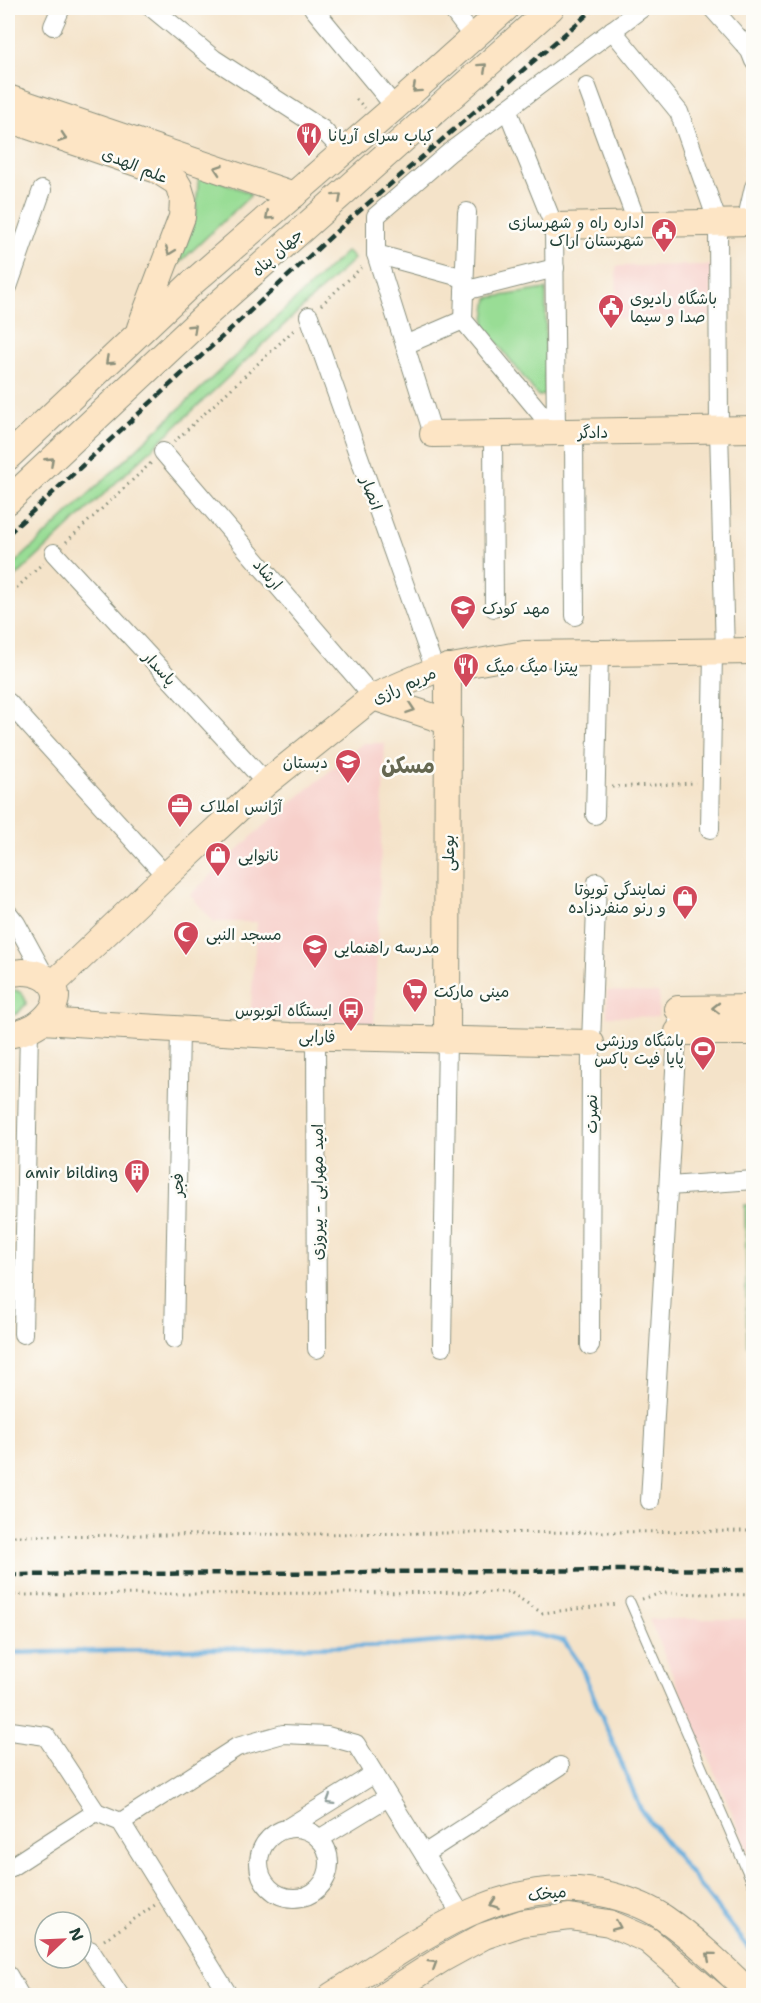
<svg xmlns="http://www.w3.org/2000/svg" width="761" height="2003" font-family="'Shantell Sans','Playpen Sans Arabic',sans-serif">
<style>
.built{fill:#f7d0cb}
.green{fill:#99dd95;stroke:#5c8d64;stroke-width:1.5}
.lines{fill:none;stroke-linecap:round;stroke-linejoin:round}
.stream{stroke:#66addd;stroke-width:4.5}
.lane-casing{stroke:#8a907e;stroke-width:11}
.street-casing{stroke:#8a907e;stroke-width:20}
.secondary-casing{stroke:#8a907e;stroke-width:28}
.path{stroke:#8a907e;stroke-width:3;stroke-dasharray:1.5 4.5;stroke-linecap:butt}
.lane{stroke:#fff;stroke-width:9}
.street{stroke:#fff;stroke-width:18}
.secondary{stroke:#fde5c5;stroke-width:26}
.rail{stroke:#1f3d34;stroke-width:4.5;stroke-dasharray:9 4.5;stroke-linecap:butt}
.oneway{stroke:#8e917c}
.oneway2{stroke:#8f9e9a}
.labels{text-anchor:middle;stroke-width:5;stroke-linejoin:round;paint-order:stroke}
.poi-label{font-size:16px;fill:#1f3d34;stroke:#fdfcf7;text-anchor:start}
.street-label{font-size:16px;fill:#1f3d34;stroke:#fdfcf7}
.district-label{font-size:22px;font-weight:bold;fill:#666851;stroke:#fdfcf7}
</style>
<rect width="100%" height="100%" fill="#fdfcf7"/>
<filter id="ink" filterUnits="userSpaceOnUse"><feTurbulence type="fractalNoise" baseFrequency=".0167" numOctaves="2"/><feDisplacementMap in="SourceGraphic" scale="12" xChannelSelector="R" yChannelSelector="G"/><feConvolveMatrix kernelMatrix="1 2 1 2 8 2 1 2 1" color-interpolation-filters="sRGB"/></filter>
<filter id="wash" filterUnits="userSpaceOnUse"><feTurbulence type="fractalNoise" baseFrequency=".008" numOctaves="4" result="noise"/><feDisplacementMap in="SourceGraphic" scale="24" xChannelSelector="R" yChannelSelector="G"/><feGaussianBlur stdDeviation="1.35" result="paint"/><feColorMatrix in="noise" values="0 0 0 0 0 0 0 0 0 0 0 0 0 0 0 0 0 1.4 0 .05"/><feComposite in="paint" operator="in"/></filter>
<g filter="url(#wash)">
<rect width="100%" height="100%" fill="#f4e3c9"/>
<g class="built">
<polygon points="711,265 712,317 617,318 616,266"/>
<polygon points="363,743 385,743 374,1024 250,1019 257,922 214,922 190,895 261,828"/>
<polygon points="607,991 659,993 658,1017 607,1016"/>
<polygon points="649,1619 753,1619 753,1862"/>
</g>
<g class="green">
<polygon points="199,173 250,193 250,196 175,267 187,243 196,212"/>
<polygon points="347,251 354,259 8,584 8,570"/>
<polygon points="546,289 545,395 538,396 484,326 488,298"/>
<path d="M8,990C18,989 25,993 26,1004L18,1013L8,1017Z"/>
<polygon points="745,1205 753,1205 753,1345 747,1345"/>
</g>
<g class="lines">
<polyline class="stream" points="8,1653 402,1645 534,1634 564,1641 580,1664 641,1810 754,1955"/>
</g>
</g>
<g filter="url(#ink)">
<g class="lines">
<defs>
<polyline id="lane" points="630,1602 754,1887"/>
<g id="street">
<polyline points="152,8 214,59 322,129 344,152"/>
<polyline points="313,8 395,107"/>
<polyline points="451,8 473,37"/>
<polyline points="712,8 750,51 754,61"/>
<polyline points="53,26 61,8"/>
<polyline points="612,30 679,112 718,223 719,430 725,652"/>
<polyline points="587,87 638,225"/>
<polyline points="507,109 554,226 556,432"/>
<polyline points="467,212 463,320 556,432"/>
<polyline points="746,222 754,187"/>
<polyline points="376,254 464,278"/>
<polyline points="8,287 42,190"/>
<polyline points="464,291 555,268"/>
<polyline points="309,316 435,670"/>
<polyline points="405,345 463,320"/>
<polyline points="574,432 575,616"/>
<polyline points="493,433 494,608"/>
<polyline points="433,434 376,254 376,216 450,152 642,8"/>
<polyline points="163,452 373,697"/>
<polyline points="54,553 266,783"/>
<polyline points="8,702 166,876"/>
<polyline points="595,815 599,653"/>
<polyline points="710,829 713,652"/>
<polyline points="8,913 16,923 45,976"/>
<polyline points="316,1036 317,1349"/>
<polyline points="669,1186 754,1180"/>
<polyline points="23,1334 29,1029"/>
<polyline points="174,1339 180,1031"/>
<polyline points="590,1346 591,1043 597,882"/>
<polyline points="442,1347 447,1040"/>
<polyline points="650,1501 678,1019"/>
<polyline points="8,1733 11,1731 46,1736 96,1812"/>
<polyline points="96,1812 121,1822 229,1996"/>
<polyline points="121,1822 237,1747 283,1734 327,1736 356,1744 462,1916"/>
<circle cx="294" cy="1863" r="35"/>
<polyline points="286,1829 374,1774"/>
<polyline points="319,1839 388,1797"/>
<polyline points="424,1854 560,1766"/>
<polyline points="8,1869 96,1812"/>
<polyline points="90,1950 120,1996"/>
<polyline points="8,1975 20,1996"/>
</g>
<g id="secondary">
<polyline points="8,98 294,195"/>
<polyline points="8,119 157,170 176,182 179,187 183,200 182,217 140,328"/>
<polyline points="554,226 754,222"/>
<polyline points="433,434 754,429"/>
<polyline points="8,457 192,283 395,107 506,8"/>
<polyline points="8,501 207,314 551,8"/>
<polyline points="373,697 449,722"/>
<path d="M8,974C44,964 75,992 42,1021C33,1029 19,1033 8,1035"/>
<polyline points="53,984 166,876 266,783 373,697 435,670 524,654 754,651"/>
<polyline points="678,1009 754,1008"/>
<polyline points="42,1021 290,1036 591,1043"/>
<polyline points="678,1032 754,1032"/>
<polyline points="447,1040 448,667"/>
<path d="M331,1996C413,1944 506,1869 610,1895C629,1900 647,1906 664,1918C696,1940 725,1969 753,1996"/>
<polyline points="384,1996 442,1959 484,1936 522,1923 570,1917 609,1923 648,1940 714,1996"/>
</g>
</defs>
<use href="#lane" class="lane-casing"/>
<use href="#street" class="street-casing"/>
<use href="#secondary" class="secondary-casing"/>
<g class="path">
<polyline points="356,99 365,108"/>
<polyline points="321,305 362,267"/>
<polyline points="174,442 296,328"/>
<polyline points="66,542 151,463"/>
<polyline points="8,596 43,563"/>
<polyline points="612,787 696,783"/>
<polyline points="8,1536 754,1531"/>
<polyline points="8,1595 510,1592 542,1613 618,1604"/>
<polyline points="642,1599 662,1593 754,1595"/>
<polyline points="104,1940 155,1905"/>
</g>
<use href="#lane" class="lane"/>
<use href="#street" class="street"/>
<use href="#secondary" class="secondary"/>
<g class="rail">
<polyline points="8,534 350,219 595,8"/>
<polyline points="8,1575 754,1569"/>
</g>
</g>
<defs><path id="oneway-chevron" d="M-2-3.5L2.5 0L-2 3.5" fill="none" stroke-width="1.6" stroke-linecap="round" stroke-linejoin="round" transform="scale(1.5)"/></defs>
<g class="oneway">
<use href="#oneway-chevron" transform="translate(483 67) rotate(-42)"/>
<use href="#oneway-chevron" transform="translate(416 89) rotate(138)"/>
<use href="#oneway-chevron" transform="translate(63 138) rotate(19)"/>
<use href="#oneway-chevron" transform="translate(218 169) rotate(-161)"/>
<use href="#oneway-chevron" transform="translate(338 197) rotate(-42)"/>
<use href="#oneway-chevron" transform="translate(269 216) rotate(139)"/>
<use href="#oneway-chevron" transform="translate(170 251) rotate(111)"/>
<use href="#oneway-chevron" transform="translate(193 328) rotate(-43)"/>
<use href="#oneway-chevron" transform="translate(109 361) rotate(137)"/>
<use href="#oneway-chevron" transform="translate(50 461) rotate(-43)"/>
<use href="#oneway-chevron" transform="translate(411 709) rotate(19)"/>
<use href="#oneway-chevron" transform="translate(716 1008) rotate(180)"/>
<use href="#oneway-chevron" transform="translate(494 1904) rotate(161)"/>
<use href="#oneway-chevron" transform="translate(617 1926) rotate(23)"/>
<use href="#oneway-chevron" transform="translate(710 1956) rotate(-140)"/>
<use href="#oneway-chevron" transform="translate(433 1964) rotate(-32)"/>
</g>
<use class="oneway2" href="#oneway-chevron" transform="translate(330 1801) rotate(148)"/>
</g>
<defs>
<symbol id="restaurant-pin" viewBox="-11 -11 22 30"><path d="M0 17L-7.5 6A9.5 9.5 0 1 1 7.5 6Z" fill="#d1495b" stroke="#fdfcf7"/><path d="M-5-6h1v4h1v-4h1v4h1v-4h1v5L-1.5 .5V6h-2V.5L-5-1ZM5-6V6H3V1.5H1.5Q1.5-4 5-6Z" fill="#fff"/></symbol>
<symbol id="civic-pin" viewBox="-11 -11 22 30"><path d="M0 17L-7.5 6A9.5 9.5 0 1 1 7.5 6Z" fill="#d1495b" stroke="#fdfcf7"/><path d="M-.6-6.5H3V-4.5H.6V-3L4-1V1h2V6H-6V1h2V-1L-.6-3ZM-1.2 2.5V6h2.4V2.5Z" fill="#fff"/></symbol>
<symbol id="school-pin" viewBox="-11 -11 22 30"><path d="M0 17L-7.5 6A9.5 9.5 0 1 1 7.5 6Z" fill="#d1495b" stroke="#fdfcf7"/><path d="M0-5L7-2L0 1L-7-2ZM-4 1L0 2.5L4 1V4Q0 6-4 4Z" fill="#fff"/></symbol>
<symbol id="office-pin" viewBox="-11 -11 22 30"><path d="M0 17L-7.5 6A9.5 9.5 0 1 1 7.5 6Z" fill="#d1495b" stroke="#fdfcf7"/><path d="M-6-3h4V-5.5h4V-3h4V5H-6ZM-1-4.5V-3h2v-1.5ZM-6 0V1H6V0Z" fill="#fff"/></symbol>
<symbol id="shop-pin" viewBox="-11 -11 22 30"><path d="M0 17L-7.5 6A9.5 9.5 0 1 1 7.5 6Z" fill="#d1495b" stroke="#fdfcf7"/><path d="M-5-2.5h2.3a2.7 3.5 0 0 1 5.4 0H5L5.5 6h-11ZM-1.5-2.5h3a1.5 2.3 0 0 0-3 0Z" fill="#fff"/></symbol>
<symbol id="mosque-pin" viewBox="-11 -11 22 30"><path d="M0 17L-7.5 6A9.5 9.5 0 1 1 7.5 6Z" fill="#d1495b" stroke="#fdfcf7"/><path d="M3.5-4.9A6 6 0 1 0 3.5 4.9A5 5 0 1 1 3.5-4.9Z" fill="#fff"/></symbol>
<symbol id="supermarket-pin" viewBox="-11 -11 22 30"><path d="M0 17L-7.5 6A9.5 9.5 0 1 1 7.5 6Z" fill="#d1495b" stroke="#fdfcf7"/><path d="M-6-5.5h2.5l.6 2H6L4.5 2H-2.5L-4.4-4H-6ZM-1.5 3.2a1.3 1.3 0 1 0 .1 0ZM3 3.2a1.3 1.3 0 1 0 .1 0Z" fill="#fff"/></symbol>
<symbol id="bus-pin" viewBox="-11 -11 22 30"><path d="M0 17L-7.5 6A9.5 9.5 0 1 1 7.5 6Z" fill="#d1495b" stroke="#fdfcf7"/><path d="M-5-6H5V4H4V6H2V4H-2V6H-4V4H-5ZM-3.5-4V0h7V-4ZM-3.5 1.2v1.5H-2V1.2ZM2 1.2v1.5H3.5V1.2Z" fill="#fff"/></symbol>
<symbol id="stadium-pin" viewBox="-11 -11 22 30"><path d="M0 17L-7.5 6A9.5 9.5 0 1 1 7.5 6Z" fill="#d1495b" stroke="#fdfcf7"/><path d="M0-5a6.5 5 0 1 0 0 10a6.5 5 0 1 0 0-10ZM-3.5-1.8h7v3.6h-7Z" fill="#fff"/></symbol>
<symbol id="building-pin" viewBox="-11 -11 22 30"><path d="M0 17L-7.5 6A9.5 9.5 0 1 1 7.5 6Z" fill="#d1495b" stroke="#fdfcf7"/><path d="M-4-6H4V6H1V3H-1V6H-4ZM-2.5-4.3h1.7v1.8h-1.7ZM.8-4.3h1.7v1.8H.8ZM-2.5-1h1.7V.8h-1.7ZM.8-1h1.7V.8H.8Z" fill="#fff"/></symbol>
</defs>
<g fill-rule="evenodd">
<use href="#restaurant-pin" x="294" y="120" width="30" height="40"/>
<use href="#civic-pin" x="649" y="216" width="30" height="40"/>
<use href="#civic-pin" x="596" y="292" width="30" height="40"/>
<use href="#school-pin" x="448" y="593" width="30" height="40"/>
<use href="#restaurant-pin" x="451" y="651" width="30" height="40"/>
<use href="#school-pin" x="333" y="747" width="30" height="40"/>
<use href="#office-pin" x="165" y="791" width="30" height="40"/>
<use href="#shop-pin" x="203" y="840" width="30" height="40"/>
<use href="#shop-pin" x="670" y="883" width="30" height="40"/>
<use href="#mosque-pin" x="171" y="919" width="30" height="40"/>
<use href="#school-pin" x="300" y="932" width="30" height="40"/>
<use href="#supermarket-pin" x="400" y="976" width="30" height="40"/>
<use href="#bus-pin" x="336" y="995" width="30" height="40"/>
<use href="#stadium-pin" x="688" y="1034" width="30" height="40"/>
<use href="#building-pin" x="122" y="1157" width="30" height="40"/>
</g>
<g class="labels">
<g class="poi-label">
<text x="328" y="141">کباب سرای آریانا</text>
<text x="644" y="228" text-anchor="end">اداره راه و شهرسازی<tspan x="644" dy="18">شهرستان اراک</tspan></text>
<text x="630" y="304">باشگاه رادیوی<tspan x="630" dy="18">صدا و سیما</tspan></text>
<text x="482" y="614">مهد کودک</text>
<text x="486" y="672">پیتزا میگ میگ</text>
<text x="328" y="768" text-anchor="end">دبستان</text>
<text x="200" y="812">آژانس املاک</text>
<text x="238" y="861">نانوایی</text>
<text x="666" y="895" text-anchor="end">نمایندگی تویوتا<tspan x="666" dy="18">و رنو منفردزاده</tspan></text>
<text x="206" y="940">مسجد النبی</text>
<text x="334" y="953">مدرسه راهنمایی</text>
<text x="434" y="997">مینی مارکت</text>
<text x="332" y="1016" text-anchor="end">ایستگاه اتوبوس</text>
<text x="684" y="1046" text-anchor="end">باشگاه ورزشی<tspan x="684" dy="18">پایا فیت باکس</tspan></text>
<text x="118" y="1178" text-anchor="end">amir bilding</text>
</g>
<g class="street-label">
<text transform="translate(135 165) rotate(22)" y="6">علم الهدی</text>
<text transform="translate(277 252) rotate(-42)" y="6">جهان پناه</text>
<text transform="translate(593 432) rotate(-1)" y="6">دادگر</text>
<text transform="translate(372 493) rotate(70)" y="6">انصار</text>
<text transform="translate(268 574) rotate(49)" y="6">ارشاد</text>
<text transform="translate(160 668) rotate(47)" y="6">پاسدار</text>
<text transform="translate(404 685) rotate(-24)" y="6">مریم رازی</text>
<text transform="translate(448 853) rotate(-90)" y="6">بوعلی</text>
<text transform="translate(317 1036) rotate(1)" y="6">فارابی</text>
<text transform="translate(591 1114) rotate(-90)" y="6">نصرت</text>
<text transform="translate(177 1185) rotate(-89)" y="6">فجر</text>
<text transform="translate(317 1192) rotate(-90)" y="6">امید مهرابی - پیروزی</text>
<text transform="translate(547 1893) rotate(-7)" y="6">میخک</text>
</g>
<g class="district-label">
<text x="408" y="773">مسکن</text>
</g>
</g>
<rect width="761" height="2003" fill="none" stroke="#fdfcf7" stroke-width="30"/>
<g transform="translate(63 1940) rotate(67)"><circle r="28" fill="#fdfcf7" stroke="#a4b0a9" stroke-width="1.5"/>
<path d="M0-4.5L10 22L0 15L-10 22Z" fill="#d1495b"/>
<text y="-9" font-size="16" font-weight="bold" text-anchor="middle" fill="#1f3d34">N</text>
</g>
</svg>
